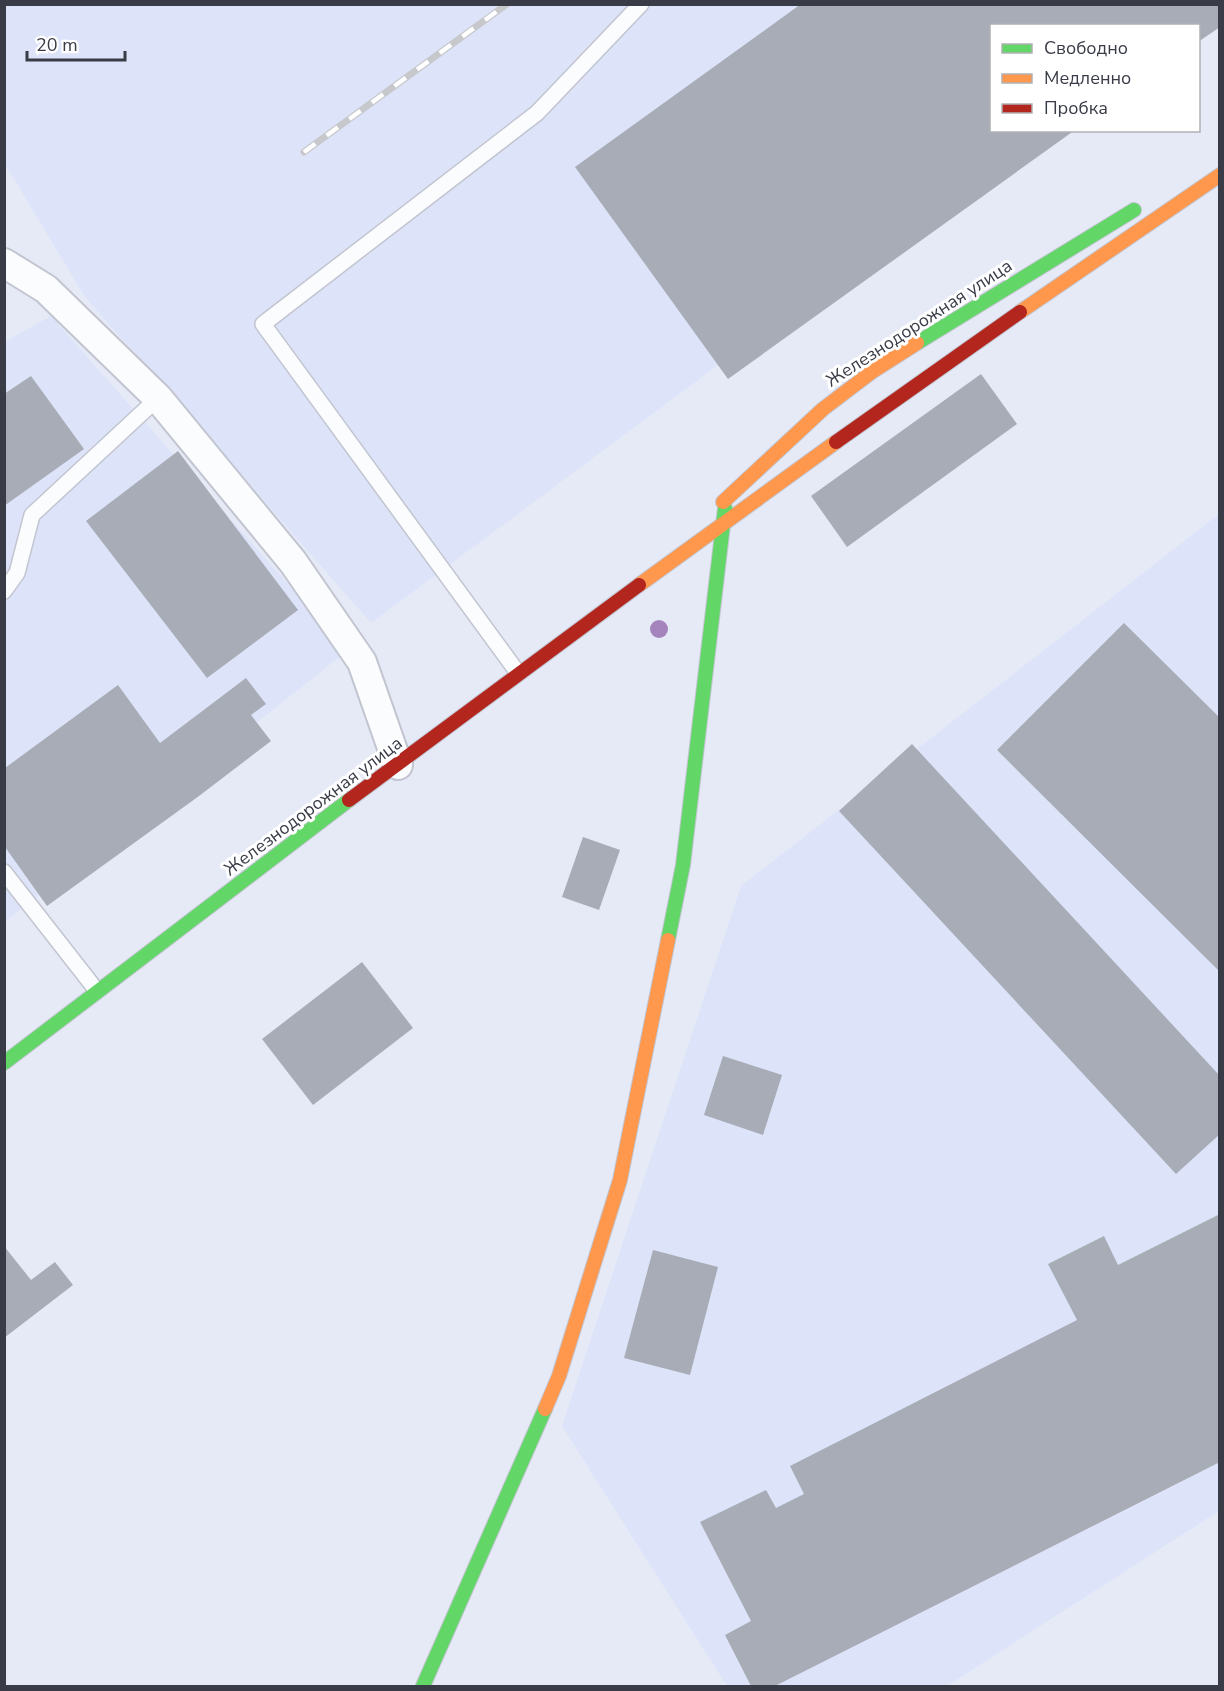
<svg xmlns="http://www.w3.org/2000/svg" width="1224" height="1691" font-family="'Nunito Sans',sans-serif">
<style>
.built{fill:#dde4f9}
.building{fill:#a7acb6}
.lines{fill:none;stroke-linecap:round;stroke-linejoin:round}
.lane-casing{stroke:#c2c5d0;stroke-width:18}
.street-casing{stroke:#c2c5d0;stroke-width:32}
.fast-casing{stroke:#c2c5d0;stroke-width:16}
.slow-casing{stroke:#c2c5d0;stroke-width:16}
.jam-casing{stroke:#c2c5d0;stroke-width:16}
.lane{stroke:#fbfcfe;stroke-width:15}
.street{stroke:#fbfcfe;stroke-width:28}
.fast{stroke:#63d668;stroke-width:14}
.slow{stroke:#ff974d;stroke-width:14}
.jam{stroke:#b3261e;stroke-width:14}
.rail-casing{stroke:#c6c8cc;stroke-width:7}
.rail{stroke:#fff;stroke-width:4.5;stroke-dasharray:14;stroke-linecap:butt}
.tree{fill:#a584bd}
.labels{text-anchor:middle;stroke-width:6;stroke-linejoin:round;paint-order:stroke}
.street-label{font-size:18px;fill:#393c47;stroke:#fff}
</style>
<rect width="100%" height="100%" fill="#e5eaf6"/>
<g class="built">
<polygon points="5,5 1202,5 992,26 992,130 1033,131 371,623 85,297 5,164"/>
<polygon points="51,316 347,651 5,922 5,342"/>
<polygon points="1219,514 1219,1511 947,1686 727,1686 562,1426 741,886"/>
</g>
<g class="building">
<polygon points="801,4 1220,4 1220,27 1198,42 1198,26 992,26 992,130 1075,130 728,379 575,167"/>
<polygon points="981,374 1017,424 847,547 811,496"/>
<polygon points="31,376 84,449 4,506 4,394"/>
<polygon points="178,451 298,610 207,678 86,521"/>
<polygon points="1124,623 1220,718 1220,972 997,750"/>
<polygon points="246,678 266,704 251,715 271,741 199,796 47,906 5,847 5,768 118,685 160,743"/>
<polygon points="912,744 1220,1076 1220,1134 1176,1174 839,811"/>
<polygon points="583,837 620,850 599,910 562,897"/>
<polygon points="362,962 413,1028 313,1105 262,1039"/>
<polygon points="723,1056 782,1075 763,1135 704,1115"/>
<polygon points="1220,1214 1220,1462 775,1686 751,1686 725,1635 751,1621 700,1522 766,1490 776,1508 804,1494 790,1466 1077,1320 1048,1264 1104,1236 1118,1265"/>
<polygon points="4,1246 31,1280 55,1262 73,1285 4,1338"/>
<polygon points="653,1250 718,1267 690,1375 624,1358"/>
</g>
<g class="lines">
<defs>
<g id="lane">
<polyline points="4,591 17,573 32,515 158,398"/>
<polyline points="518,673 263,324 537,113 641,4"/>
<polyline points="4,872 97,991"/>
</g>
<polyline id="street" points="4,263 46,289 158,398 293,562 362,662 398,765"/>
<g id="fast">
<polyline points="917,343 1134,210"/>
<polyline points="668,940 683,865 725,508"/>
<polyline points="4,1063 349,800"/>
<polyline points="423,1686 545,1409"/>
</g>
<g id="slow">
<polyline points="1020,312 1220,175"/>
<polyline points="723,502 823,409 873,371 917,343"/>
<polyline points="639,585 836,442"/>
<polyline points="545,1409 559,1376 620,1180 668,940"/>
</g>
<g id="jam">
<polyline points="836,442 1020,312"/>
<polyline points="349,800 639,585"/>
</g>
</defs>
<use href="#lane" class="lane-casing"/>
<use href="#street" class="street-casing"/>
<use href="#fast" class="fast-casing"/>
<use href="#slow" class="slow-casing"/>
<use href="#jam" class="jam-casing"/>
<use href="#lane" class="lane"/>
<use href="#street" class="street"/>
<use href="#fast" class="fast"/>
<use href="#slow" class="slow"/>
<use href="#jam" class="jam"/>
<defs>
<polyline id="rail" points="304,152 507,4"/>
</defs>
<use href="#rail" class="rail-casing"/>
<use href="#rail" class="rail"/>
</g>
<circle class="tree" cx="659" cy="629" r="9"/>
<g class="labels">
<g class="street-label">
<text transform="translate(919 323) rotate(-33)" y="6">Железнодорожная улица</text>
<text transform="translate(313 806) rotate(-37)" y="6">Железнодорожная улица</text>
</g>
</g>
<rect width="1224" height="1691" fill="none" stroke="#393c47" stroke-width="12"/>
<rect x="990" y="24" width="210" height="108" fill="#ffffff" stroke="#b0b1b5" stroke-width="1.5"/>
<rect x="1002" y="44" width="30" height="9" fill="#63d668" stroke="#b0b1b5" stroke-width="1.5"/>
<text x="1044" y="54" font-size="18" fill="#393c47">Свободно</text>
<rect x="1002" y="74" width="30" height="9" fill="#ff974d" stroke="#b0b1b5" stroke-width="1.5"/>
<text x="1044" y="84" font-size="18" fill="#393c47">Медленно</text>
<rect x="1002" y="104" width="30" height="9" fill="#b3261e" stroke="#b0b1b5" stroke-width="1.5"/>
<text x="1044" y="114" font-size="18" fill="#393c47">Пробка</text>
<path d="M27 51v9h98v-9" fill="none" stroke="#393c47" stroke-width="3"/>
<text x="36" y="51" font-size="18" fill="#393c47" stroke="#ffffff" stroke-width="4.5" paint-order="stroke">20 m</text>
</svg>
